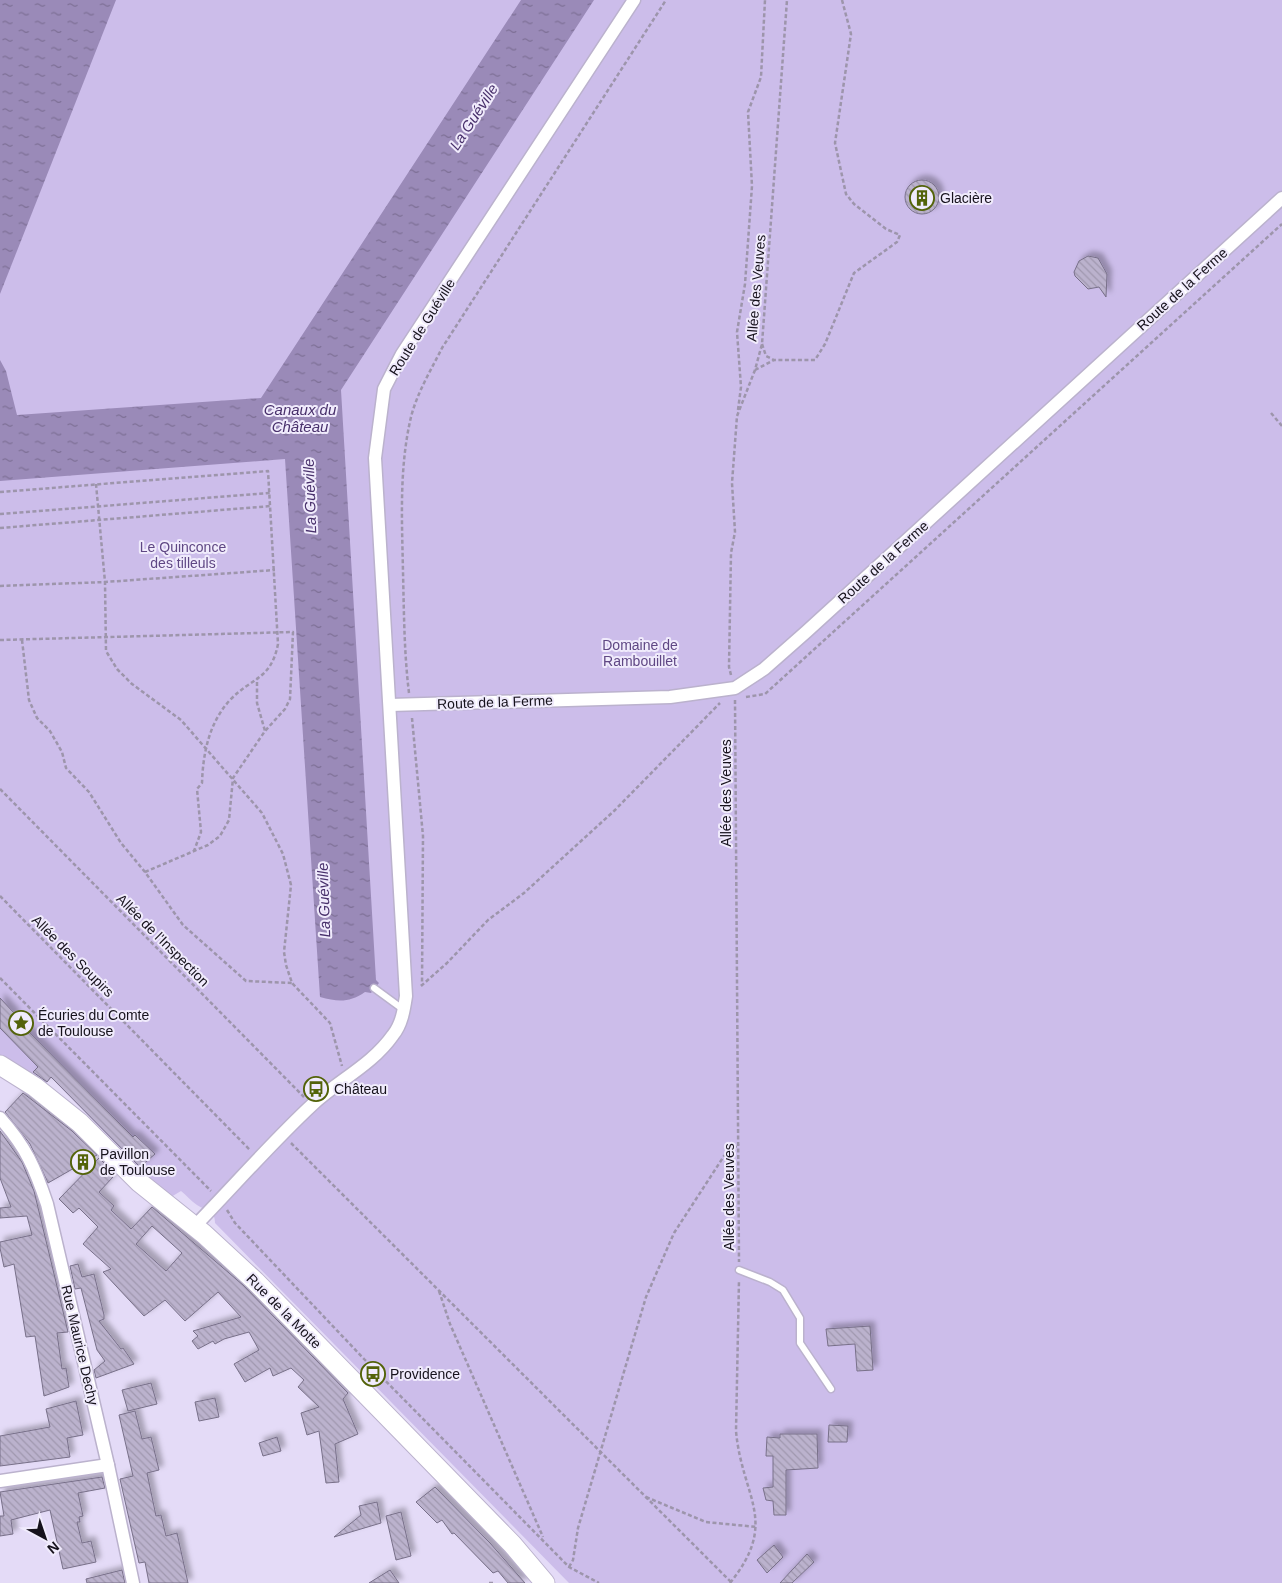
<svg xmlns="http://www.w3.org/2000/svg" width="1282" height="1583" font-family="Arial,sans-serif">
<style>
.green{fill:#ccbdea}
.water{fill:url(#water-ripples)}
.building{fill:url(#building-back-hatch);stroke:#787089;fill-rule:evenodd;filter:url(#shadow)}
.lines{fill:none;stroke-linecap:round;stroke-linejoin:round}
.lane-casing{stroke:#bbb2cd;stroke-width:9}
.street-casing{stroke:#bbb2cd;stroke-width:15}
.secondary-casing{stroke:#bbb2cd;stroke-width:21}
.path{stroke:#9d95ab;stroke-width:2.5;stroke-dasharray:4 2.5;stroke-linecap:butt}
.lane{stroke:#fff;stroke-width:6}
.street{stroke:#fff;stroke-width:12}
.secondary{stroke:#fff;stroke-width:19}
.labels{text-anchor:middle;stroke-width:4;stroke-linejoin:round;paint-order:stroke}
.poi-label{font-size:14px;fill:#16121c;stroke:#f0ebfc;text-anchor:start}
.street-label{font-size:14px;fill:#16121c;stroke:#f0ebfc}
.park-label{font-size:14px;fill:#5f4784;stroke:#f0ebfc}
.water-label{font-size:15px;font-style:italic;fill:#48306b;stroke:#f0ebfc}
</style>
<defs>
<pattern id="water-ripples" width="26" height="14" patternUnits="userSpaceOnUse" patternTransform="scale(1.25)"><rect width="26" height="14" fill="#9a8ab8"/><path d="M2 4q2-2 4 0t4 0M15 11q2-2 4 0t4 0" fill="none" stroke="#7d6f95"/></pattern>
<pattern id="building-back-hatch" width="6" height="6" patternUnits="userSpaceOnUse" patternTransform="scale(1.25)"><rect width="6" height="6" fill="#bbb2cd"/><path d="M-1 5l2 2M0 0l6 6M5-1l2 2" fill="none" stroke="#a098af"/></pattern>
<filter id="shadow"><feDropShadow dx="4.5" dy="-4.5" stdDeviation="2.5" flood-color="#0004"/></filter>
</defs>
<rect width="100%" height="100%" fill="#e4dbf7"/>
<path class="green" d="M0,0H1282V1583H569L215,1223C215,1209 206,1211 197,1205C191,1201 186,1195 181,1191L171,1197L147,1180L119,1152L121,1149L51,1077L44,1086L0,1058Z"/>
<g class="water">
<polygon points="0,0 116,0 0,294"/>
<path d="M521,0H594L341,390L376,980L379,983L371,993L365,992C349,1003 338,1002 320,997L285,459L0,481V360L6,371L17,415L261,398Z"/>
</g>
<g class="building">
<circle cx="922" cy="197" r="17"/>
<polygon points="1088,256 1098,258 1107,274 1106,297 1099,287 1088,289 1075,276 1074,272 1079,261"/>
<polygon points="0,998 15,1014 13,1016 133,1137 135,1135 155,1154 140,1167 51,1077 47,1082 33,1072 38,1067 0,1028"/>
<polygon points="23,1093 72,1131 97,1155 48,1183 30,1144 5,1112"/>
<polygon points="0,1131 22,1162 34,1191 68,1332 57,1333 62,1369 66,1368 69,1387 44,1396 35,1336 26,1337 14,1264 4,1267 0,1248 0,1242 32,1235 27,1216 0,1218 0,1208 11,1207 0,1178"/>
<path d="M99,1158L112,1171L110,1174L113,1177L99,1192L114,1206L111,1210L131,1229L152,1207L243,1285L348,1393L343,1399L358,1434L335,1444L339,1482L326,1483L319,1431L307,1435L301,1413L319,1407L298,1387L304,1380L291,1368L273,1376L270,1368L245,1382L234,1364L259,1350L249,1332L224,1339L215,1344L213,1341L198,1349L192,1341L198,1336L193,1331L241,1317L218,1292L185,1321L165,1300L144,1316L103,1272L111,1269L83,1244L98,1227L79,1208L73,1213L59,1199ZM152,1226L182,1253L166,1271L136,1244Z"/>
<polygon points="78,1264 82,1277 94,1274 104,1315 104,1319 99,1321 121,1349 123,1348 134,1364 96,1378 94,1370 105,1361 97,1350 81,1288 75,1289 70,1266"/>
<polygon points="870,1326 873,1370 857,1371 855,1344 828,1346 826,1329"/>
<polygon points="151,1383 157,1404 128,1411 122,1390"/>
<polygon points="215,1398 219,1417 199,1421 195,1402"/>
<polygon points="76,1401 83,1435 67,1438 70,1457 0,1466 0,1436 50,1427 46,1409"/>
<polygon points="135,1411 142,1439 151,1437 159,1470 147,1473 156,1516 161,1515 166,1536 177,1533 188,1583 149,1583 145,1562 139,1563 120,1479 133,1476 119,1415"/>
<polygon points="829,1425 848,1426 847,1442 828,1442"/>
<polygon points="780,1434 817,1434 818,1468 786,1470 786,1515 774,1515 773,1501 766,1500 763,1488 773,1487 773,1456 766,1456 767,1437 780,1438"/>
<polygon points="277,1437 281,1451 263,1456 259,1443"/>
<polygon points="102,1477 105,1488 78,1493 83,1516 79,1517 80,1522 77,1522 82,1543 91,1541 96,1562 63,1569 50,1510 11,1520 13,1534 0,1536 0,1516 4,1516 0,1492"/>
<polygon points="435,1487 490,1543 525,1583 508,1583 498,1571 493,1573 454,1533 452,1534 442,1520 437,1523 416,1502"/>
<polygon points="377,1502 381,1523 334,1537 361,1515 359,1506"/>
<polygon points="401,1512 411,1556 396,1560 386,1516"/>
<polygon points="774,1545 783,1557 767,1573 757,1560"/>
<polygon points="807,1554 814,1562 792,1583 780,1583"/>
<polygon points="122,1570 125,1583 87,1583 86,1579"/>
<polygon points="390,1570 399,1583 369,1583"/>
</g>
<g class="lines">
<defs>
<g id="lane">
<polyline points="374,988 404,1010"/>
<polyline points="739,1270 770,1282 783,1290 800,1318 800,1343 831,1389"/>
</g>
<g id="street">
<polyline points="390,705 670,697 735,688 764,669 806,632 1282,198"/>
<path d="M0,1118C26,1147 35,1168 47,1204L108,1465L133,1583"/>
<path d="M194,1227C234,1186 271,1143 313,1104C339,1080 372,1065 393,1035C402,1024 404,1009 406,996L375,458L384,389L402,354L634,0"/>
<polyline points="0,1481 108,1465"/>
</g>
<polyline id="secondary" points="0,1065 35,1087 80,1123 139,1182 204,1234 255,1281 512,1544 545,1583"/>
</defs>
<use href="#lane" class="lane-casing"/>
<use href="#street" class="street-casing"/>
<use href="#secondary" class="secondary-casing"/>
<g class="path">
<polyline points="762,344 766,356 774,360 815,360 825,344 854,273 897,242 900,235 886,229 854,204 846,194 835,143 851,34 842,0"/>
<polyline points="755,370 774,360"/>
<polyline points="738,410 741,387 737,332 745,284 752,186 748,112 761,77 765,0"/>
<polyline points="1271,413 1282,426"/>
<polyline points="96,484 105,582 106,651 117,669 132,684 181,720 262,813 283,854 291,885 284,952 286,965 292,983 330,1023 342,1066"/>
<path d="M0,492L268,471L278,644C271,680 252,677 230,700C209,723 203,753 202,783L197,789L201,832L194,851"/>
<polyline points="0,514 270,493"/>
<polyline points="0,528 271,506"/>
<polyline points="0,586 105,582 275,570"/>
<polyline points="0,640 293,632 290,699 285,709 265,731"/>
<polyline points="22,640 29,700 37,718 50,731 62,752 66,768 89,792 121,843 145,872 183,925 246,981 292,983"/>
<polyline points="731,675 729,667 731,553 735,532 732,483 737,416 755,370 762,344 787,0"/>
<path d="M409,693C404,652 404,612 403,572C402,520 399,468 411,417C417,393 431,370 442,348L666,0"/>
<polyline points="746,697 765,694 1282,224"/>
<polyline points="735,700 739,1262"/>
<polyline points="412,718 423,836 422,985"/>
<polyline points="0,789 304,1097"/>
<polyline points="145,872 208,845 220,836 229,820 233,778 265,731 257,703 257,679"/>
<polyline points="0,896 250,1150"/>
<polyline points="0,978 211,1191"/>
<polyline points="421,986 447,963 488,920 524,893 614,811 720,703"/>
<polyline points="291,1143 731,1582"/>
<polyline points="227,1210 235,1223 365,1360 569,1567 599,1583"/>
<polyline points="439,1291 450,1324 543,1537"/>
<polyline points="646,1497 706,1522 757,1527"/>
<polyline points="569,1567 573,1560 578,1528 646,1297 674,1233 724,1156 739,1144"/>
<polyline points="489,1583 494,1583"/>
<path d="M730,1583C780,1521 742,1498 736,1431L739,1280"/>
</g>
<use href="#lane" class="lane"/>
<use href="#street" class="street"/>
<use href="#secondary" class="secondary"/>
</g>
<defs>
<symbol id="building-ring" viewBox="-11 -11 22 22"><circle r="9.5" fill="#f0ebfc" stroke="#536309" stroke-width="1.5"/><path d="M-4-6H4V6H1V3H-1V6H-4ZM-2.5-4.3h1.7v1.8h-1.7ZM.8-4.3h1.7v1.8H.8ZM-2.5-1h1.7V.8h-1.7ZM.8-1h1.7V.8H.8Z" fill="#536309"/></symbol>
<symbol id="sight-ring" viewBox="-11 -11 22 22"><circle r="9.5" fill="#f0ebfc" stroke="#536309" stroke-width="1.5"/><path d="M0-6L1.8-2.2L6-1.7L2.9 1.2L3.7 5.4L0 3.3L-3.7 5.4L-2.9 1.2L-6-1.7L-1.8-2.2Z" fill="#536309"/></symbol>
<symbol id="bus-ring" viewBox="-11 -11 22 22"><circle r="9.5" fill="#f0ebfc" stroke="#536309" stroke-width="1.5"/><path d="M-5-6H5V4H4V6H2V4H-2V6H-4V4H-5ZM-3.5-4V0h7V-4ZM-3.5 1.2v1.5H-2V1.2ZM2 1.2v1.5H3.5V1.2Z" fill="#536309"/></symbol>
</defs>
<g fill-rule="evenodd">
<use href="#building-ring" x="908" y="184" width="28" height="28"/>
<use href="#sight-ring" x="7" y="1009" width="28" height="28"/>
<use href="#bus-ring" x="302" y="1075" width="28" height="28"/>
<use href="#building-ring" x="69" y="1148" width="28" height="28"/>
<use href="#bus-ring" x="359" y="1360" width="28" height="28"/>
</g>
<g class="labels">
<g class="poi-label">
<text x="940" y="203">Glacière</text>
<text x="38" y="1020">Écuries du Comte<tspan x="38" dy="16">de Toulouse</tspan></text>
<text x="334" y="1094">Château</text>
<text x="100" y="1159">Pavillon<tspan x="100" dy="16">de Toulouse</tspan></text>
<text x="390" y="1379">Providence</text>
</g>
<g class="street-label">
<text transform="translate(756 288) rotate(-85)" y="5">Allée des Veuves</text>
<text transform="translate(1182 289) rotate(-42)" y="5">Route de la Ferme</text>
<text transform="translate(422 327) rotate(-58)" y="5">Route de Guéville</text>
<text transform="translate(883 562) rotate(-42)" y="5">Route de la Ferme</text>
<text transform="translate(495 702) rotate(-2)" y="5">Route de la Ferme</text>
<text transform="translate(726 793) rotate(-90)" y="5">Allée des Veuves</text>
<text transform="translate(163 940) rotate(45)" y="5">Allée de l'Inspection</text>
<text transform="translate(73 956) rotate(45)" y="5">Allée des Soupirs</text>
<text transform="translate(729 1197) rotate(-90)" y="5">Allée des Veuves</text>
<text transform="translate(284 1311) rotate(45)" y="5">Rue de la Motte</text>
<text transform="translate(80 1345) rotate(77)" y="5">Rue Maurice Dechy</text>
</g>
<g class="park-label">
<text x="183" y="552">Le Quinconce<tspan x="183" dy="16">des tilleuls</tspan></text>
<text x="640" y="650">Domaine de<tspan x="640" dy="16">Rambouillet</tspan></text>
</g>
<g class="water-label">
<text transform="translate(474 117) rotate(-57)" y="5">La Guéville</text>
<text x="300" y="415">Canaux du<tspan x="300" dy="17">Château</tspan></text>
<text transform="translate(310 496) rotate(-92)" y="5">La Guéville</text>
<text transform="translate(324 900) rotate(-92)" y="5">La Guéville</text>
</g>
</g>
<g transform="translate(45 1538) rotate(140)" stroke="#f0ebfc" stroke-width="4" paint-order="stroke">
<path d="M0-4L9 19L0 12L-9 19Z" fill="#16121c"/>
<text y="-8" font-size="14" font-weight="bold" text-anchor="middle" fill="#16121c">N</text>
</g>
</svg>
